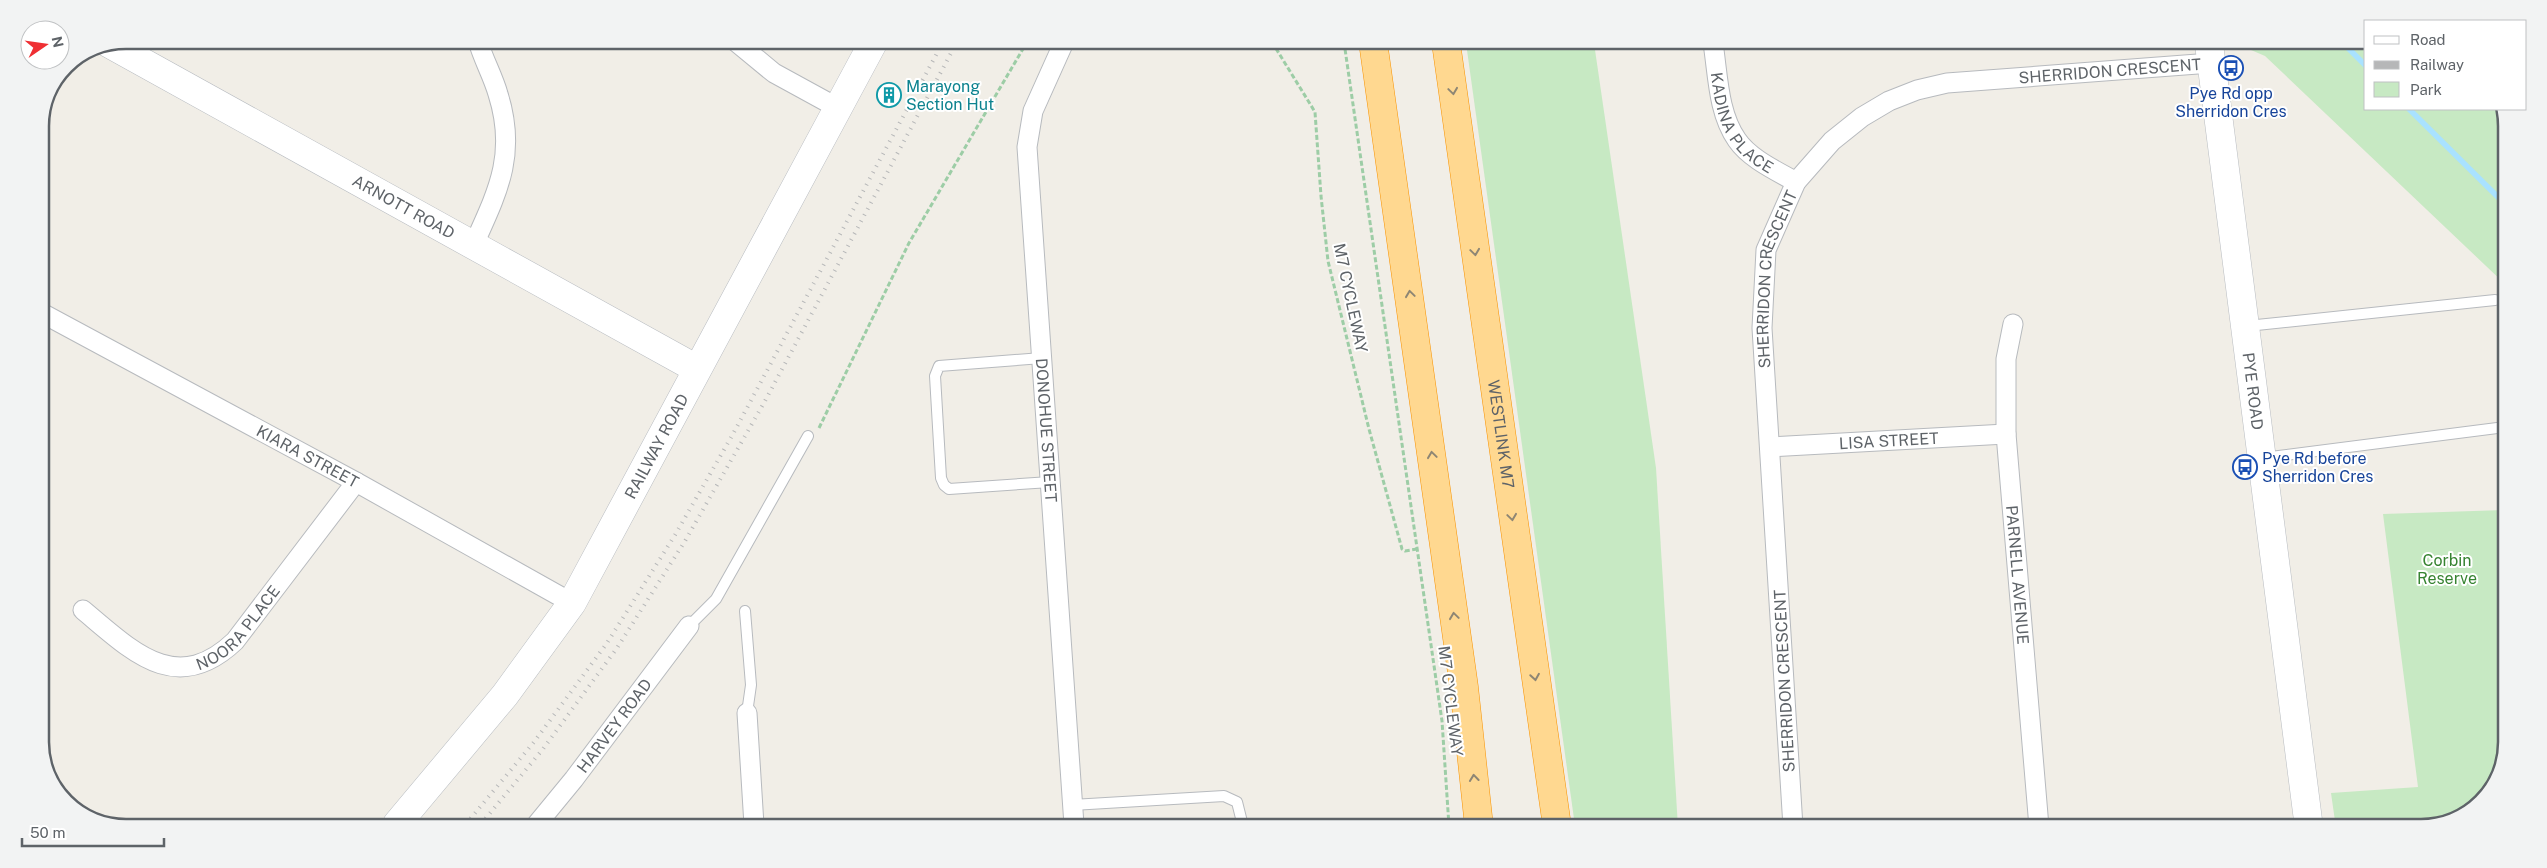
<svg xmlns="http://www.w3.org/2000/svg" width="2547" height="868" font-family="'Public Sans',sans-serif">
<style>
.green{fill:#c7e9c3}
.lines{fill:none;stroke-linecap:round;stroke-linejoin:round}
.stream{stroke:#a9e2ff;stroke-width:5.5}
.lane-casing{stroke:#b7babe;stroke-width:12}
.street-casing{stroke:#b7babe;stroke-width:21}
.secondary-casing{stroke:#b8bcc1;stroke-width:29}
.highway-casing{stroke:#f89200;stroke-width:29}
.path{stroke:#9dcda6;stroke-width:3;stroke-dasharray:5 2.5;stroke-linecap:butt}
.lane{stroke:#fff;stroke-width:10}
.street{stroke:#fff;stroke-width:19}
.secondary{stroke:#fff;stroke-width:28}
.highway{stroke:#ffd890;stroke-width:28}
.rail{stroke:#b6b7b8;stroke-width:4;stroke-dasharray:1 6;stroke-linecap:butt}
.oneway{stroke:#8e8674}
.labels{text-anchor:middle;stroke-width:4;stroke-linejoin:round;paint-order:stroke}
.street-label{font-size:16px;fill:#5e6368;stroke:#fff}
.culture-label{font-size:16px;fill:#0d838f;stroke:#fff;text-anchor:start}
.transit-label{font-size:16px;fill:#164399;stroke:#fff}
.park-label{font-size:16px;fill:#368331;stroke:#fff}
.rim{fill:none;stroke:#5e6368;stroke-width:2.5}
</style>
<rect width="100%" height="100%" fill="#f1eee7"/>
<g class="green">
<polygon points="1466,43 1594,43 1656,468 1678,827 1575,826"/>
<polygon points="2237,44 2366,44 2366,109 2503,109 2507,120 2506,285 2265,56"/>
<polygon points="2504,510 2503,770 2473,810 2421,828 2336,828 2331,793 2418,787 2383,514"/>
</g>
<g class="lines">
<g class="stream">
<polyline points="2344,44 2366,66"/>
<polyline points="2409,109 2506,205"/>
</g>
<defs>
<g id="lane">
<polyline points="2247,326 2495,300"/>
<polyline points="1042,358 939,366 935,376 941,478 944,485 949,489 1050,482"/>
<polyline points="2263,458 2505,427"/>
<polyline points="745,611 751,685 747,713"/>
<polyline points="689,626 716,599 808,436"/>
<polyline points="1072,805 1224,796 1237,802 1243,826"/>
</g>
<g id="street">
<polyline points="735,41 774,73 838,108"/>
<path id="s1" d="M1064,42L1033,111L1027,147L1074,825"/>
<path id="s2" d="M1713,43C1718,75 1718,113 1737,140C1750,159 1777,171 1796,182"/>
<path d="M474,244C498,191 517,154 498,94C493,76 483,59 478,41"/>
<path id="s3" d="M40,312L356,482L572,603"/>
<path id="s4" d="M2013,324L2006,359V434L2039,827"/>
<path id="s5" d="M1770,447L2006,434"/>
<path id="s6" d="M83,610C132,651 176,697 235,641L356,482"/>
<polyline points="747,713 754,825"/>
<path id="s7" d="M537,824L574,779L689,626"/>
<path id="s8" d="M1793,827L1762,328L1766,250L1796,182L1832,141L1862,117L1889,101L1917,90L1947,83L2211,63"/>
</g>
<g id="secondary">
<path id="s9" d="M108,43L697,369"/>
<path id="s10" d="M2209,44L2309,828"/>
<path id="s11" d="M397,824L505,695L572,603L874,41"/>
</g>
<g id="highway">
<polyline points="1373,42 1464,687 1479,826"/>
<path id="s12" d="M1446,43L1557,826"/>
</g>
</defs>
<use href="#lane" class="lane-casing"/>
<use href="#street" class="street-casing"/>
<use href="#secondary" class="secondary-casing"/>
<use href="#highway" class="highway-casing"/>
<g class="path">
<polyline points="1272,42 1315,112 1321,196 1328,261 1369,429 1402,549 1405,551 1417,549"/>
<polyline points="1344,42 1442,721 1449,826"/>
<polyline points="819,428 909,243 1027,42"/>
</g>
<use href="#lane" class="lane"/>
<use href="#street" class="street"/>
<use href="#secondary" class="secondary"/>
<use href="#highway" class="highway"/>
<g class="rail">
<polyline points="466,824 534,742 607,643 675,535 733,434 943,42"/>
<polyline points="481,824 543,749 617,648 685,541 765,401 957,42"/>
</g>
</g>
<defs><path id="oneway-chevron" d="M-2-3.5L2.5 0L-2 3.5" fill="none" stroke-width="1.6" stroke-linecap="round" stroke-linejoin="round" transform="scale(1.25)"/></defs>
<g class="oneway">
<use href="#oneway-chevron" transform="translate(1453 91) rotate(82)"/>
<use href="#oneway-chevron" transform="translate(1475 252) rotate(82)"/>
<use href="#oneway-chevron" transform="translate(1410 294) rotate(-98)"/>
<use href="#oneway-chevron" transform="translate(1432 455) rotate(-98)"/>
<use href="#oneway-chevron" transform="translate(1512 517) rotate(82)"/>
<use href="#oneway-chevron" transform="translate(1454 616) rotate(-98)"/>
<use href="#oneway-chevron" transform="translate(1535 677) rotate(81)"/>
<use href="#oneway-chevron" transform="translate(1474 778) rotate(-96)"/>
</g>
<defs>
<symbol id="bus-ring" viewBox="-11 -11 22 22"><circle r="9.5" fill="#fff" stroke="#1a4fb4" stroke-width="1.5"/><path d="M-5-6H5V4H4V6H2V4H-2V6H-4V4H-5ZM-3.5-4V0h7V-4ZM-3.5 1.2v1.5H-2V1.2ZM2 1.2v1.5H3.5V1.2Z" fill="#1a4fb4"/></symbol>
<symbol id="building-ring" viewBox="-11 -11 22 22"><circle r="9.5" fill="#fff" stroke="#0f9aa8" stroke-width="1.5"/><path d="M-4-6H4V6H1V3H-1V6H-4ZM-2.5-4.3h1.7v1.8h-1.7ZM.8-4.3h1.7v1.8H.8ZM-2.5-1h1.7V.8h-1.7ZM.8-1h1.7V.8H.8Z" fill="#0f9aa8"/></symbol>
</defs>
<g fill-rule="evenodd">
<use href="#bus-ring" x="2217" y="54" width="28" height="28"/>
<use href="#building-ring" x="875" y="81" width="28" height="28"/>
<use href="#bus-ring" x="2231" y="453" width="28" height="28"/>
</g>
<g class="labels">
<g class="street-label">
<text dy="6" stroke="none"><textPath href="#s8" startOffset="1001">SHERRIDON CRESCENT</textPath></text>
<text dy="6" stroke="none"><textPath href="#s2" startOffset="88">KADINA PLACE</textPath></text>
<text dy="6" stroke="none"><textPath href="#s9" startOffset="338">ARNOTT ROAD</textPath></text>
<text dy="6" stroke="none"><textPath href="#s8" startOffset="551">SHERRIDON CRESCENT</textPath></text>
<text transform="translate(1351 298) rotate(78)" y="6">M7 CYCLEWAY</text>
<text dy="6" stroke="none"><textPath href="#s10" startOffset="350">PYE ROAD</textPath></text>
<text dy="6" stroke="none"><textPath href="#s1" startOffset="396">DONOHUE STREET</textPath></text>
<text dy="6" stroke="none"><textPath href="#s12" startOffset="395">WESTLINK M7</textPath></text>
<text dy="6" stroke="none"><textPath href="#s5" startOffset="119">LISA STREET</textPath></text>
<text dy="6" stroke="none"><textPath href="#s11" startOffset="460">RAILWAY ROAD</textPath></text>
<text dy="6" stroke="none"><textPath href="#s3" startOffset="304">KIARA STREET</textPath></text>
<text dy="6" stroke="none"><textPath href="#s4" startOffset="252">PARNELL AVENUE</textPath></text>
<text dy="6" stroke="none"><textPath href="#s6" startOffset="188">NOORA PLACE</textPath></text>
<text transform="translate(1784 681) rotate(-93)" y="6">SHERRIDON CRESCENT</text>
<text transform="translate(1451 701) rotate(83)" y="6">M7 CYCLEWAY</text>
<text dy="6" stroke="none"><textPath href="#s7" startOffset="125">HARVEY ROAD</textPath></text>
</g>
<g class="culture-label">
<text x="906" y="92">Marayong<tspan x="906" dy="18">Section Hut</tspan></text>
</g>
<g class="transit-label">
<text x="2231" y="99">Pye Rd opp<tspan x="2231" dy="18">Sherridon Cres</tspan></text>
<text x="2262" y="464" text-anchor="start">Pye Rd before<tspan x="2262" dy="18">Sherridon Cres</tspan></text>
</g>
<g class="park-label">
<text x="2447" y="566">Corbin<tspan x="2447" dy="18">Reserve</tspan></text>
</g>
</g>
<path d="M0 0H2547V868H0ZM126 49H2421A77 77 0 0 1 2498 126V742A77 77 0 0 1 2421 819H126A77 77 0 0 1 49 742V126A77 77 0 0 1 126 49Z" fill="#f2f3f3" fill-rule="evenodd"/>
<path class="rim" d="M126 49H2421A77 77 0 0 1 2498 126V742A77 77 0 0 1 2421 819H126A77 77 0 0 1 49 742V126A77 77 0 0 1 126 49Z"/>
<rect x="2364" y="20" width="162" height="90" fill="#ffffff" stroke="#bfc1c3"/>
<rect x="2374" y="36" width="25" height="8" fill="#ffffff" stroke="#bfc1c3"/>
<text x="2410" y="45" font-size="15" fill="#5e6368">Road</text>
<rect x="2374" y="61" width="25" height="8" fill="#b6b7b8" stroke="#bfc1c3"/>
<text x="2410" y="70" font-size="15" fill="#5e6368">Railway</text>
<rect x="2374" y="82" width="25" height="15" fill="#c7e9c3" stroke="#bfc1c3"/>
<text x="2410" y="95" font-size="15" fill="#5e6368">Park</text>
<g transform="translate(45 45) rotate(77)"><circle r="24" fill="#ffffff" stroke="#bfc1c3"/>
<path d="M0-4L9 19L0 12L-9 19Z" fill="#ef2f33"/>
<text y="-8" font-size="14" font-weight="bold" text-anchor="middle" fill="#5e6368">N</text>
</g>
<path d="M22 838v8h142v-8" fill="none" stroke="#5e6368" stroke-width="2.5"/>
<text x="30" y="838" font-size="15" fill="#5e6368" stroke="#ffffff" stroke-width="4" paint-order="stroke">50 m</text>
</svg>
